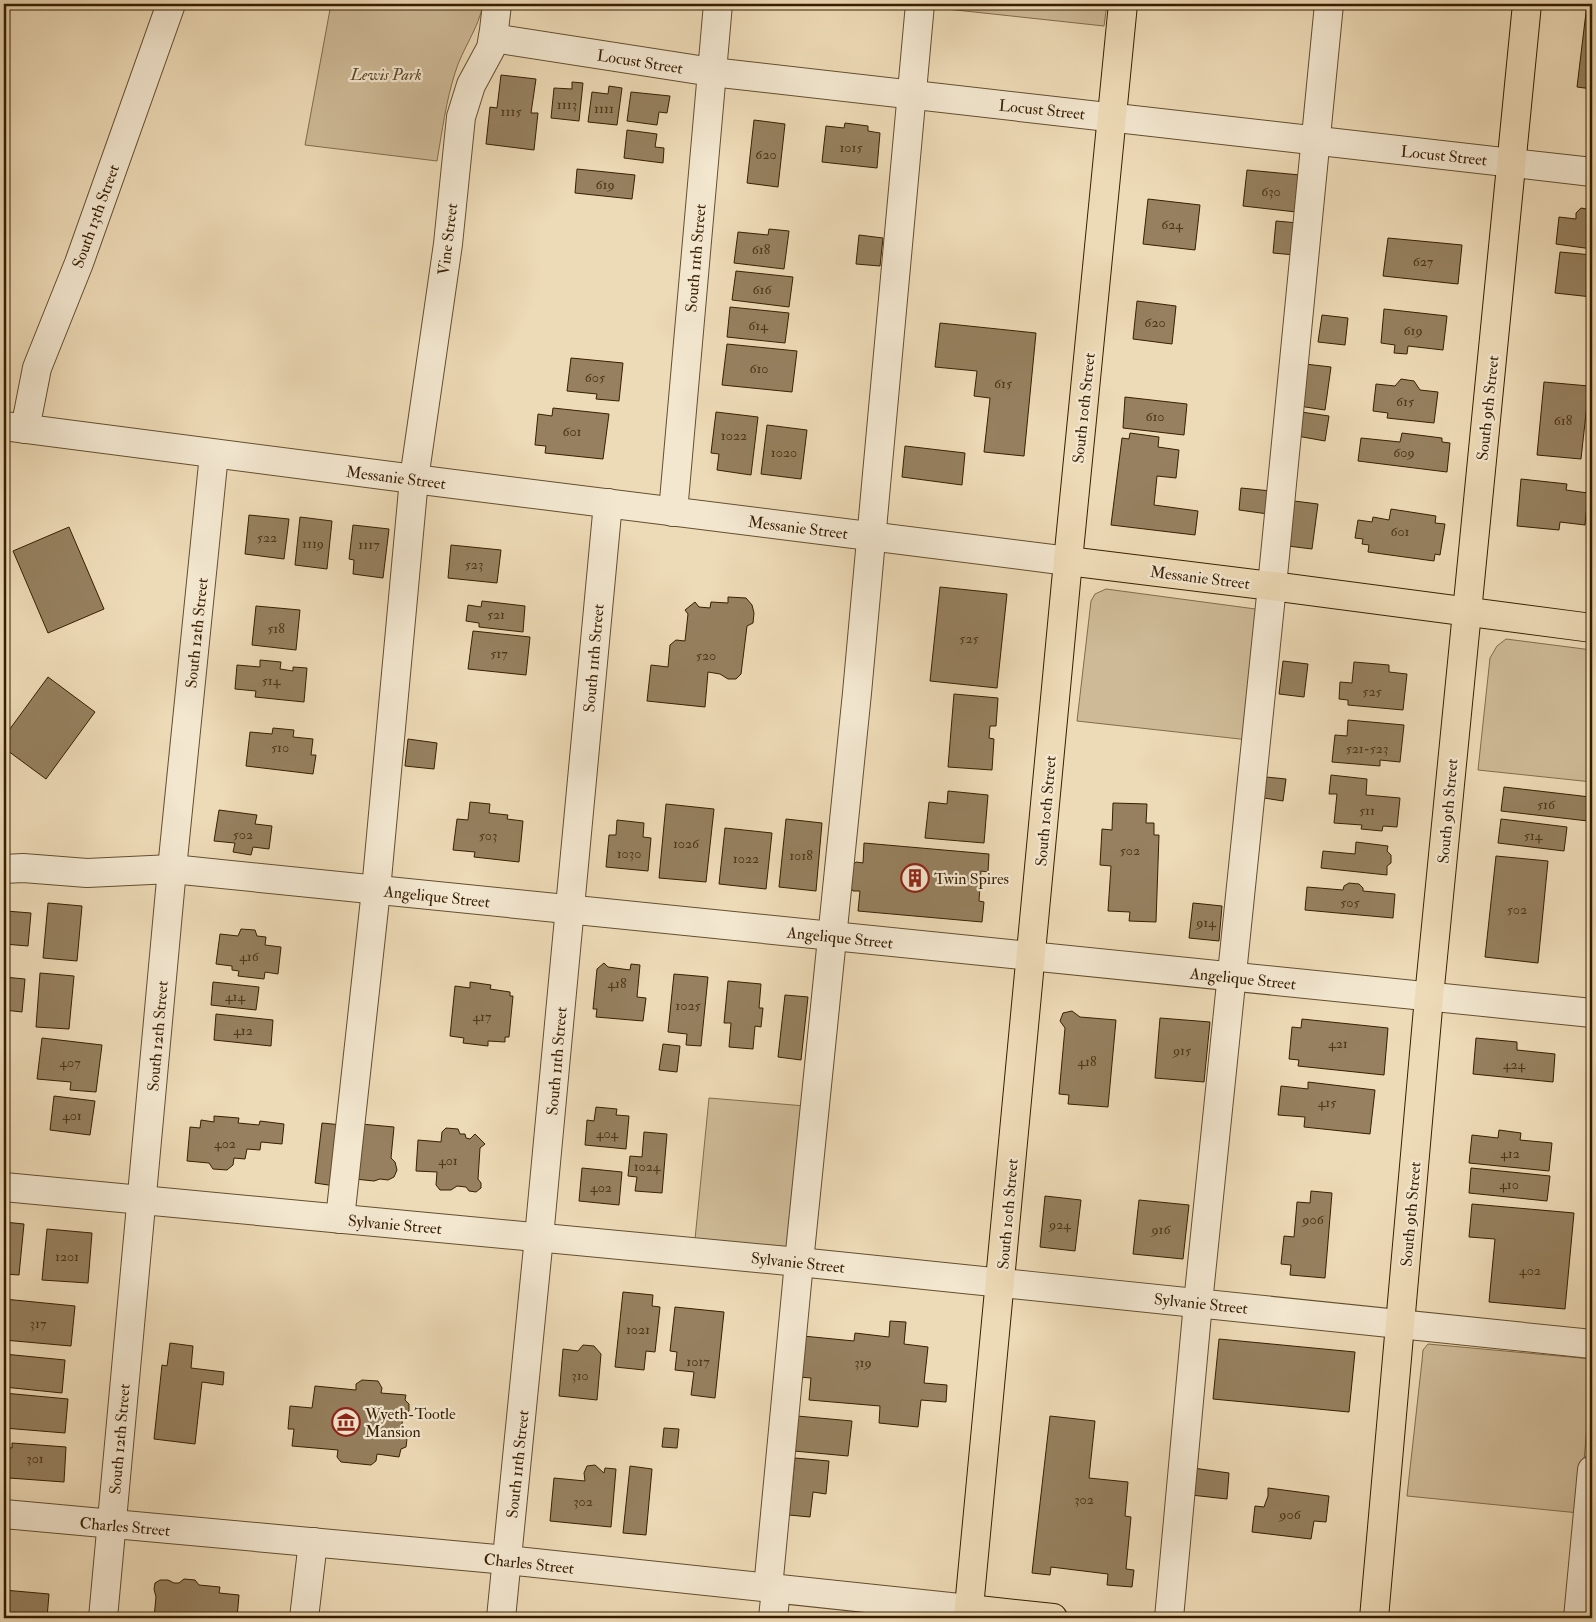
<svg xmlns="http://www.w3.org/2000/svg" width="1596" height="1622" font-family="'IM FELL Double Pica',serif">
<style>
.green{fill:#ceba97;stroke:#826c4c}
.building{fill:#96805f;stroke:#371f00}
.lines{fill:none;stroke-linecap:round;stroke-linejoin:round}
.minor-casing{stroke:#644e2e;stroke-width:30}
.major-casing{stroke:#371f00;stroke-width:30}
.minor{stroke:#f3e7d0;stroke-width:28}
.major{stroke:#eddab6;stroke-width:28}
.labels{text-anchor:middle;stroke-width:4.5;stroke-linejoin:round;paint-order:stroke}
.number-label{font-size:14px;fill:#4f3718}
.street-label{font-size:16px;fill:#371f00;stroke:#f3e7d0}
.park-label{font-size:16px;font-style:italic;fill:#5d4626;stroke:#f3e7d0}
.poi-label{font-size:16px;fill:#371f00;stroke:#f3e7d0;text-anchor:start}
</style>
<rect width="100%" height="100%" fill="#eddab6"/>
<filter id="stains"><feTurbulence type="fractalNoise" baseFrequency=".004" numOctaves="4"/><feColorMatrix values="0 0 0 0 .2 0 0 0 0 .09 0 0 0 0 .02 0 0 0 .5 -.17"/></filter>
<radialGradient id="worn" r=".72"><stop offset=".6" stop-color="#630" stop-opacity="0"/><stop offset="1" stop-color="#630" stop-opacity=".3"/></radialGradient>
<g class="green">
<path d="M331,4H483C479,28 462,49 455,73C446,101 442,132 437,161L305,145Z"/>
<polygon points="928,4 1107,4 1104,26 928,7"/>
<polygon points="1106,589 1263,610 1249,740 1077,721 1091,601 1095,594"/>
<polygon points="1506,639 1592,650 1592,782 1478,770 1490,658 1497,646"/>
<polygon points="709,1098 805,1106 790,1248 695,1239"/>
<polygon points="1428,1344 1592,1359 1592,1375 1579,1513 1407,1496 1422,1361 1423,1350"/>
</g>
<g class="building">
<polygon points="1587,4 1592,4 1592,89 1577,87"/>
<polygon points="501,75 536,79 531,113 538,113 534,150 486,144 490,107 497,108"/>
<polygon points="572,82 583,83 579,121 551,118 554,88 572,89"/>
<polygon points="609,86 622,88 617,125 588,122 592,92 608,94"/>
<polygon points="631,92 670,96 667,113 659,112 657,125 627,121"/>
<polygon points="754,120 785,124 778,187 747,183"/>
<polygon points="845,123 868,126 868,131 880,133 877,168 822,162 826,126 844,128"/>
<polygon points="627,130 657,134 655,147 664,148 663,163 624,158"/>
<polygon points="577,169 635,175 632,199 575,193"/>
<polygon points="1247,170 1300,175 1296,212 1243,206"/>
<polygon points="1148,199 1200,205 1195,250 1143,244"/>
<polygon points="1581,208 1592,210 1592,249 1556,244 1559,217 1576,219 1576,213"/>
<polygon points="1276,221 1298,223 1295,255 1273,253"/>
<polygon points="769,229 789,231 784,269 734,263 738,232 768,235"/>
<polygon points="859,235 883,238 880,266 856,264"/>
<polygon points="1388,238 1462,245 1458,284 1383,276"/>
<polygon points="1560,252 1592,255 1592,297 1555,293"/>
<polygon points="736,271 793,277 789,307 732,300"/>
<polygon points="1137,301 1176,306 1172,344 1133,339"/>
<polygon points="730,307 789,313 785,343 727,337"/>
<polygon points="1384,309 1447,316 1443,350 1408,346 1407,354 1394,353 1395,345 1381,343"/>
<polygon points="1322,315 1348,318 1345,345 1318,342"/>
<polygon points="940,323 1036,333 1024,456 984,452 990,398 974,396 977,371 935,367"/>
<polygon points="727,344 797,351 792,392 722,385"/>
<polygon points="571,358 623,363 619,401 596,399 597,394 567,391"/>
<polygon points="1305,364 1331,367 1325,410 1299,406"/>
<polygon points="1401,379 1414,381 1420,390 1438,392 1434,423 1387,418 1388,413 1373,411 1376,384 1395,386"/>
<polygon points="1544,382 1589,386 1581,459 1537,455"/>
<polygon points="1125,397 1187,404 1184,435 1123,428"/>
<polygon points="553,408 609,414 603,459 545,453 546,446 535,445 538,414 552,416"/>
<polygon points="716,412 758,417 751,475 717,470 719,454 711,453"/>
<polygon points="1301,412 1329,416 1325,441 1297,436"/>
<polygon points="767,425 807,430 801,479 761,474"/>
<polygon points="1130,433 1159,437 1158,447 1179,450 1176,478 1157,476 1154,505 1198,511 1195,535 1111,525 1122,438 1129,439"/>
<polygon points="1402,433 1442,438 1442,442 1450,443 1447,472 1358,461 1361,438 1400,442"/>
<polygon points="905,446 965,453 962,485 902,477"/>
<polygon points="1521,479 1567,484 1566,490 1588,493 1585,525 1560,522 1559,530 1517,526"/>
<polygon points="1241,488 1271,491 1268,514 1239,510"/>
<polygon points="1294,501 1318,504 1312,549 1288,546"/>
<polygon points="1391,509 1436,516 1435,523 1445,524 1440,555 1435,554 1434,561 1368,552 1369,545 1362,544 1363,539 1355,538 1358,520 1372,522 1373,517 1389,520"/>
<polygon points="249,515 289,519 284,559 245,554"/>
<polygon points="300,517 332,521 327,569 295,565"/>
<polygon points="353,525 389,529 383,578 353,574 354,560 349,559"/>
<polygon points="69,527 104,609 48,633 13,551"/>
<polygon points="451,545 501,550 497,583 448,578"/>
<polygon points="940,587 1007,594 997,688 930,681"/>
<polygon points="728,597 746,598 752,605 754,613 753,623 747,626 741,674 736,679 728,679 720,674 708,672 705,707 647,701 651,665 668,667 670,645 676,640 685,641 688,614 685,610 695,602 699,607 710,608 711,602 728,603"/>
<polygon points="482,601 525,606 523,632 479,627 479,623 466,621 468,605 481,607"/>
<polygon points="256,606 300,610 296,650 252,645"/>
<polygon points="473,631 530,637 526,675 468,669"/>
<polygon points="260,660 281,662 280,669 293,671 293,667 307,668 304,702 255,697 256,691 235,689 237,665 260,667"/>
<polygon points="1283,661 1308,664 1304,697 1279,694"/>
<polygon points="1354,662 1389,665 1389,672 1407,674 1403,710 1348,705 1348,700 1339,699 1340,682 1352,683"/>
<polygon points="48,677 95,712 46,779 4,748 4,737"/>
<polygon points="954,694 998,698 996,726 990,726 989,738 994,739 992,770 948,767"/>
<polygon points="1348,720 1404,725 1400,762 1380,760 1380,766 1332,762 1335,735 1347,736"/>
<polygon points="273,728 294,730 293,737 313,739 311,755 316,755 313,774 246,766 250,732 272,734"/>
<polygon points="408,739 437,743 434,769 405,766"/>
<polygon points="1331,775 1367,779 1366,795 1400,798 1397,827 1383,826 1382,831 1361,829 1362,825 1334,823 1337,794 1329,794"/>
<polygon points="1266,777 1286,779 1283,801 1264,798"/>
<polygon points="1504,787 1590,797 1588,821 1501,811"/>
<polygon points="948,791 988,795 984,843 925,838 929,802 947,804"/>
<polygon points="470,802 490,804 489,813 508,815 507,819 523,821 519,862 474,857 475,852 453,850 457,819 468,820"/>
<polygon points="1113,803 1147,804 1146,823 1154,823 1154,835 1159,835 1156,922 1129,921 1130,912 1108,911 1111,866 1100,865 1102,829 1112,830"/>
<polygon points="666,804 714,809 706,882 659,878"/>
<polygon points="219,810 257,815 255,824 272,826 269,849 253,847 251,855 233,852 235,843 214,841"/>
<polygon points="786,819 822,823 816,891 779,887"/>
<polygon points="1501,819 1567,827 1564,851 1498,843"/>
<polygon points="617,820 644,823 643,837 651,838 648,871 606,867 609,835 616,835"/>
<polygon points="725,828 772,833 766,889 719,884"/>
<polygon points="1356,842 1388,846 1387,851 1391,855 1391,863 1387,866 1387,875 1321,868 1323,851 1355,854"/>
<polygon points="864,843 989,854 988,872 981,871 979,901 984,902 982,922 858,911 860,891 853,891 849,885 851,867 856,862 863,863"/>
<polygon points="1496,856 1548,861 1538,963 1485,957"/>
<polygon points="1349,883 1359,884 1363,888 1363,891 1395,894 1393,918 1305,910 1307,887 1343,890 1344,886"/>
<polygon points="48,903 82,906 77,961 43,958"/>
<polygon points="1193,903 1222,906 1219,941 1189,938"/>
<polygon points="6,911 31,913 28,946 4,944"/>
<polygon points="241,929 255,930 257,936 266,937 265,945 281,947 278,974 265,972 264,979 238,976 239,971 232,970 232,966 216,964 220,934 238,936"/>
<polygon points="604,963 608,967 630,970 631,964 640,965 637,997 646,998 643,1021 596,1017 597,1009 593,1009 597,969"/>
<polygon points="40,973 74,976 69,1029 36,1027"/>
<polygon points="674,974 708,977 701,1046 686,1045 687,1034 668,1032"/>
<polygon points="4,977 25,979 22,1012 4,1010"/>
<polygon points="728,981 761,984 759,1008 763,1008 761,1027 755,1026 753,1049 729,1047 731,1023 724,1023"/>
<polygon points="213,982 259,987 256,1010 211,1005"/>
<polygon points="470,982 491,985 490,989 510,992 510,996 513,996 509,1037 505,1037 505,1042 488,1041 488,1046 463,1043 464,1038 450,1036 455,986 470,988"/>
<polygon points="785,995 808,997 801,1060 778,1057"/>
<polygon points="1072,1011 1080,1017 1116,1020 1108,1107 1068,1104 1069,1095 1059,1094 1065,1028 1060,1021 1063,1013"/>
<polygon points="216,1014 273,1020 271,1046 214,1040"/>
<polygon points="1160,1018 1210,1022 1204,1082 1155,1078"/>
<polygon points="1302,1019 1388,1028 1384,1075 1298,1066 1299,1060 1289,1059 1292,1027 1301,1028"/>
<polygon points="42,1038 102,1045 96,1092 70,1090 71,1082 37,1079"/>
<polygon points="1476,1038 1517,1042 1517,1050 1555,1054 1553,1082 1473,1074"/>
<polygon points="663,1044 680,1046 677,1072 659,1070"/>
<polygon points="1308,1082 1375,1090 1370,1134 1304,1127 1305,1117 1278,1115 1281,1086 1308,1089"/>
<polygon points="54,1096 95,1101 90,1135 50,1130"/>
<polygon points="596,1107 617,1109 616,1115 629,1116 626,1149 585,1145 587,1120 594,1121"/>
<polygon points="214,1116 239,1118 238,1123 259,1125 260,1121 284,1124 282,1144 261,1142 260,1150 247,1149 245,1159 234,1158 233,1165 227,1170 213,1169 209,1163 187,1161 190,1127 200,1128 201,1120 214,1122"/>
<polygon points="322,1123 342,1125 335,1186 315,1183"/>
<polygon points="361,1124 394,1127 391,1158 395,1162 397,1170 394,1177 388,1180 380,1179 374,1181 355,1179"/>
<polygon points="446,1128 458,1129 460,1134 465,1134 466,1138 470,1139 475,1134 485,1144 480,1148 478,1179 481,1183 481,1188 476,1192 469,1191 466,1187 457,1186 451,1190 440,1190 436,1185 437,1172 416,1171 418,1140 441,1142 442,1132"/>
<polygon points="1499,1130 1521,1133 1520,1140 1552,1143 1549,1171 1469,1163 1472,1135 1498,1138"/>
<polygon points="644,1132 667,1134 662,1193 635,1191 637,1177 628,1176 630,1156 642,1157"/>
<polygon points="582,1168 622,1172 619,1205 579,1201"/>
<polygon points="1471,1168 1550,1176 1547,1201 1469,1193"/>
<polygon points="1311,1191 1332,1193 1325,1278 1290,1275 1291,1265 1281,1264 1284,1236 1294,1237 1297,1202 1310,1203"/>
<polygon points="1045,1196 1081,1200 1075,1251 1040,1247"/>
<polygon points="1139,1200 1189,1205 1183,1259 1133,1254"/>
<polygon points="1472,1204 1574,1213 1565,1309 1489,1302 1495,1239 1469,1237"/>
<polygon points="4,1222 24,1224 19,1275 4,1274"/>
<polygon points="47,1229 92,1233 88,1283 42,1280"/>
<polygon points="623,1292 653,1295 652,1306 660,1307 655,1352 646,1351 644,1370 615,1367"/>
<polygon points="4,1299 75,1306 71,1346 4,1340"/>
<polygon points="675,1307 724,1312 715,1398 691,1395 694,1372 675,1370 677,1352 670,1351"/>
<polygon points="890,1321 906,1322 904,1344 928,1347 924,1383 947,1385 946,1402 921,1400 918,1427 879,1423 880,1406 809,1400 811,1378 799,1377 803,1336 854,1341 855,1333 889,1337"/>
<polygon points="1219,1339 1355,1352 1349,1412 1213,1399"/>
<polygon points="170,1343 193,1346 191,1368 224,1372 223,1385 202,1382 195,1444 154,1439 162,1365 167,1366"/>
<polygon points="583,1345 594,1346 601,1354 597,1400 559,1396 563,1349 578,1351"/>
<polygon points="4,1354 65,1360 62,1393 4,1387"/>
<polygon points="362,1380 378,1381 382,1388 381,1393 406,1395 405,1400 409,1404 409,1411 403,1415 401,1434 407,1439 406,1447 401,1449 399,1457 377,1454 376,1461 371,1465 341,1462 337,1457 338,1450 292,1446 294,1429 288,1429 290,1406 312,1408 315,1386 356,1390 356,1384"/>
<polygon points="4,1393 68,1399 65,1433 4,1428"/>
<polygon points="797,1416 852,1421 848,1456 794,1451"/>
<polygon points="1050,1416 1095,1421 1089,1478 1128,1482 1125,1516 1131,1517 1126,1569 1134,1570 1132,1587 1107,1585 1108,1574 1051,1567 1050,1575 1032,1573"/>
<polygon points="664,1428 679,1429 677,1448 662,1447"/>
<polygon points="12,1443 66,1447 64,1482 9,1478 9,1468 4,1467 4,1447 12,1448"/>
<polygon points="795,1458 829,1461 826,1494 813,1492 810,1517 789,1515"/>
<polygon points="595,1465 604,1473 605,1468 616,1469 611,1527 550,1521 554,1478 585,1481 584,1473 587,1466"/>
<polygon points="630,1466 652,1469 646,1535 623,1533"/>
<polygon points="1193,1468 1229,1473 1227,1499 1191,1495"/>
<polygon points="1268,1488 1329,1496 1326,1522 1314,1521 1311,1539 1252,1532 1255,1506 1264,1507 1268,1496"/>
<polygon points="184,1579 195,1580 199,1585 220,1587 219,1593 239,1595 237,1618 154,1618 156,1597 154,1589 155,1583 160,1580 168,1580 174,1583 179,1583"/>
<polygon points="4,1590 49,1594 47,1618 4,1618"/>
<polygon points="417,1615 441,1618 416,1618"/>
</g>
<g class="lines">
<defs>
<g id="minor">
<polyline points="493,38 712,72 1592,172"/>
<polyline points="4,426 414,479 1068,561"/>
<polyline points="25,429 37,368 79,263 171,4"/>
<polyline points="673,512 718,4"/>
<polyline points="4,869 23,868 87,873 172,869 1592,1013"/>
<polyline points="4,1187 799,1262 1592,1344"/>
<polyline points="340,1219 376,890 414,479 448,244 461,117 471,85 491,48 494,30 497,4"/>
<polyline points="4,1514 507,1560 969,1609"/>
<polyline points="768,1588 799,1262 857,693 920,4"/>
<polyline points="103,1618 172,869 214,454"/>
<polyline points="304,1618 313,1542"/>
<polyline points="501,1618 539,1237 608,503"/>
<polyline points="773,1618 776,1589"/>
<polyline points="1169,1618 1198,1303 1272,586 1329,4"/>
<polyline points="1578,1618 1592,1470"/>
</g>
<g id="major">
<polyline points="1068,561 1272,586 1592,628"/>
<polyline points="969,1609 1053,1618"/>
<polyline points="968,1618 1068,561 1123,4"/>
<polyline points="1374,1618 1429,997 1527,4"/>
</g>
</defs>
<use href="#minor" class="minor-casing"/>
<use href="#major" class="major-casing"/>
<use href="#minor" class="minor"/>
<use href="#major" class="major"/>
</g>
<defs>
<symbol id="building-ring" viewBox="-11 -11 22 22"><circle r="9.5" fill="#f3e7d0" stroke="#8f2418" stroke-width="1.5"/><path d="M-4-6H4V6H1V3H-1V6H-4ZM-2.5-4.3h1.7v1.8h-1.7ZM.8-4.3h1.7v1.8H.8ZM-2.5-1h1.7V.8h-1.7ZM.8-1h1.7V.8H.8Z" fill="#8f2418"/></symbol>
<symbol id="museum-ring" viewBox="-11 -11 22 22"><circle r="9.5" fill="#f3e7d0" stroke="#8f2418" stroke-width="1.5"/><path d="M0-6L6-3V-2H-6V-3ZM-5-1h2V3h-2ZM-1-1h2V3h-2ZM3-1h2V3H3ZM-6 4H6V6H-6Z" fill="#8f2418"/></symbol>
</defs>
<g fill-rule="evenodd">
<use href="#building-ring" x="899" y="862" width="32" height="32"/>
<use href="#museum-ring" x="330" y="1406" width="32" height="32"/>
</g>
<g class="labels">
<g class="number-label">
<text x="567" y="109">1113</text>
<text x="604" y="113">1111</text>
<text x="511" y="116">1115</text>
<text x="851" y="152">1015</text>
<text x="766" y="159">620</text>
<text x="605" y="189">619</text>
<text x="1271" y="196">630</text>
<text x="1172" y="229">624</text>
<text x="761" y="254">618</text>
<text x="1423" y="266">627</text>
<text x="762" y="294">616</text>
<text x="1155" y="327">620</text>
<text x="758" y="330">614</text>
<text x="1413" y="335">619</text>
<text x="759" y="373">610</text>
<text x="595" y="382">605</text>
<text x="1003" y="388">615</text>
<text x="1405" y="406">615</text>
<text x="1155" y="421">610</text>
<text x="1563" y="425">618</text>
<text x="572" y="436">601</text>
<text x="734" y="440">1022</text>
<text x="784" y="457">1020</text>
<text x="1404" y="457">609</text>
<text x="1400" y="536">601</text>
<text x="267" y="542">522</text>
<text x="313" y="548">1119</text>
<text x="369" y="549">1117</text>
<text x="474" y="569">523</text>
<text x="496" y="619">521</text>
<text x="276" y="633">518</text>
<text x="969" y="643">525</text>
<text x="499" y="658">517</text>
<text x="706" y="660">520</text>
<text x="271" y="685">514</text>
<text x="1372" y="696">525</text>
<text x="280" y="752">510</text>
<text x="1367" y="753">521-523</text>
<text x="1546" y="809">516</text>
<text x="1367" y="815">511</text>
<text x="243" y="839">502</text>
<text x="488" y="840">503</text>
<text x="1533" y="840">514</text>
<text x="686" y="848">1026</text>
<text x="1130" y="855">502</text>
<text x="629" y="858">1030</text>
<text x="801" y="860">1018</text>
<text x="746" y="863">1022</text>
<text x="1350" y="907">505</text>
<text x="1517" y="914">502</text>
<text x="1206" y="927">914</text>
<text x="249" y="961">416</text>
<text x="617" y="988">418</text>
<text x="235" y="1001">414</text>
<text x="688" y="1010">1025</text>
<text x="482" y="1021">417</text>
<text x="243" y="1035">412</text>
<text x="1338" y="1048">421</text>
<text x="1182" y="1055">915</text>
<text x="1087" y="1066">418</text>
<text x="70" y="1067">407</text>
<text x="1514" y="1069">424</text>
<text x="1327" y="1107">415</text>
<text x="72" y="1120">401</text>
<text x="607" y="1138">404</text>
<text x="225" y="1148">402</text>
<text x="1510" y="1158">412</text>
<text x="448" y="1165">401</text>
<text x="647" y="1171">1024</text>
<text x="1509" y="1189">410</text>
<text x="601" y="1192">402</text>
<text x="1313" y="1224">906</text>
<text x="1060" y="1229">924</text>
<text x="1161" y="1234">916</text>
<text x="67" y="1261">1201</text>
<text x="1530" y="1275">402</text>
<text x="38" y="1328">317</text>
<text x="638" y="1334">1021</text>
<text x="698" y="1366">1017</text>
<text x="863" y="1367">319</text>
<text x="580" y="1380">310</text>
<text x="35" y="1463">301</text>
<text x="1084" y="1504">302</text>
<text x="583" y="1506">302</text>
<text x="1290" y="1519">906</text>
</g>
<g class="street-label">
<text transform="translate(640 61) rotate(9)" y="6">Locust Street</text>
<text transform="translate(1042 109) rotate(6)" y="6">Locust Street</text>
<text transform="translate(1444 155) rotate(6)" y="6">Locust Street</text>
<text transform="translate(95 216) rotate(-70)" y="6">South 13th Street</text>
<text transform="translate(447 239) rotate(-83)" y="6">Vine Street</text>
<text transform="translate(695 258) rotate(-85)" y="6">South 11th Street</text>
<text transform="translate(1083 408) rotate(-84)" y="6">South 10th Street</text>
<text transform="translate(1487 408) rotate(-84)" y="6">South 9th Street</text>
<text transform="translate(396 477) rotate(7)" y="6">Messanie Street</text>
<text transform="translate(798 527) rotate(7)" y="6">Messanie Street</text>
<text transform="translate(1200 577) rotate(7)" y="6">Messanie Street</text>
<text transform="translate(196 633) rotate(-84)" y="6">South 12th Street</text>
<text transform="translate(593 658) rotate(-85)" y="6">South 11th Street</text>
<text transform="translate(1045 811) rotate(-85)" y="6">South 10th Street</text>
<text transform="translate(1447 811) rotate(-85)" y="6">South 9th Street</text>
<text transform="translate(437 896) rotate(6)" y="6">Angelique Street</text>
<text transform="translate(840 937) rotate(6)" y="6">Angelique Street</text>
<text transform="translate(1243 978) rotate(6)" y="6">Angelique Street</text>
<text transform="translate(157 1036) rotate(-85)" y="6">South 12th Street</text>
<text transform="translate(556 1061) rotate(-85)" y="6">South 11th Street</text>
<text transform="translate(1007 1214) rotate(-85)" y="6">South 10th Street</text>
<text transform="translate(1410 1214) rotate(-85)" y="6">South 9th Street</text>
<text transform="translate(395 1224) rotate(5)" y="6">Sylvanie Street</text>
<text transform="translate(798 1262) rotate(6)" y="6">Sylvanie Street</text>
<text transform="translate(1201 1303) rotate(6)" y="6">Sylvanie Street</text>
<text transform="translate(119 1439) rotate(-85)" y="6">South 12th Street</text>
<text transform="translate(517 1464) rotate(-84)" y="6">South 11th Street</text>
<text transform="translate(125 1526) rotate(5)" y="6">Charles Street</text>
<text transform="translate(529 1563) rotate(6)" y="6">Charles Street</text>
</g>
<g class="park-label">
<text x="386" y="80">Lewis Park</text>
</g>
<g class="poi-label">
<text x="934" y="884">Twin Spires</text>
<text x="365" y="1419">Wyeth-Tootle<tspan x="365" dy="18">Mansion</tspan></text>
</g>
</g>
<rect width="1596" height="1622" fill="none" stroke="#eddab6" stroke-width="20"/>
<rect x="5" y="5" width="1586" height="1612" fill="none" stroke="#371f00" stroke-width="2.5"/>
<rect x="10" y="10" width="1576" height="1602" fill="none" stroke="#371f00"/>
<rect width="100%" height="100%" filter="url(#stains)"/>
<rect width="100%" height="100%" fill="url(#worn)"/>
</svg>
